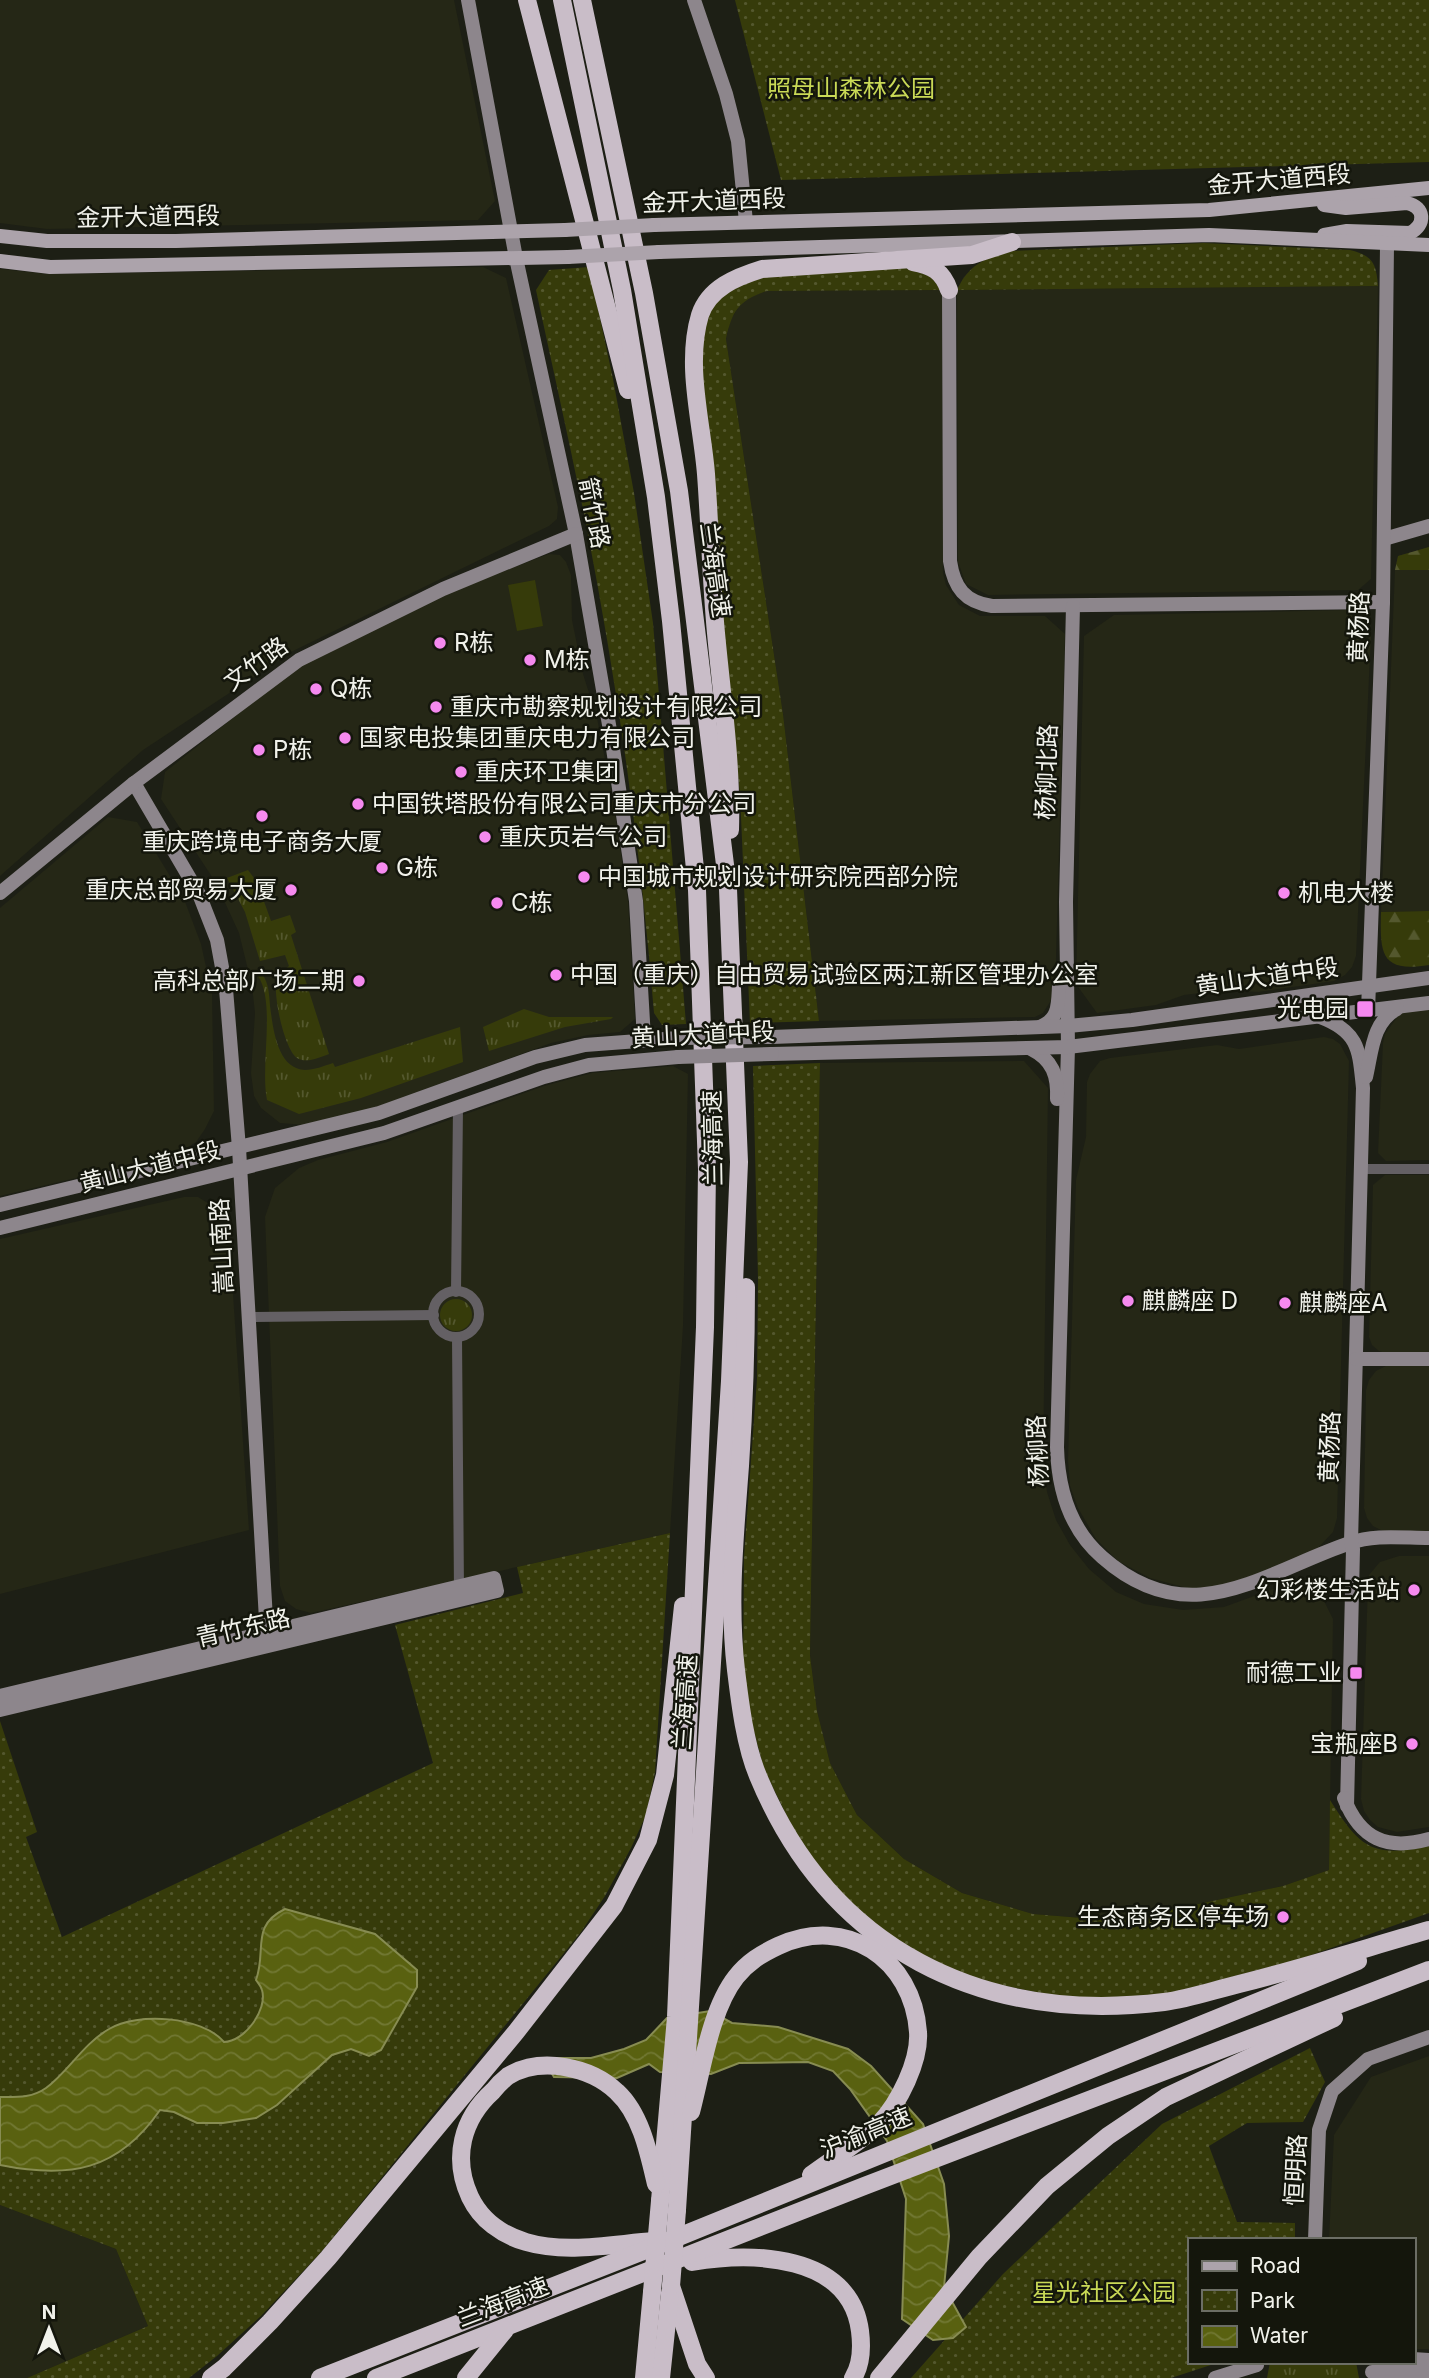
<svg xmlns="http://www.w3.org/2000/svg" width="1429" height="2378" font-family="Inter,'Noto Sans SC',sans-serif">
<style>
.built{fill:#252716}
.grass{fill:url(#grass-tufts)}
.forest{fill:url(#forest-firs)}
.park{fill:url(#park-dots)}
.garden{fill:#363b0a}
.water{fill:url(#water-waves);stroke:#878c52;stroke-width:2}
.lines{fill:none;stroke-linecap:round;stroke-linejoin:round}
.street{stroke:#646064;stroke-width:10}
.secondary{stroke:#8d868c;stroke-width:14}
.primary{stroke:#aca3ab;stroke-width:14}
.highway{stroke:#c9bdc8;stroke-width:18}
.secondary-bridge{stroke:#8d868c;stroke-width:14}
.primary-bridge{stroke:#aca3ab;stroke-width:14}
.highway-bridge{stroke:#c9bdc8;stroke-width:18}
.poi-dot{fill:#f589ef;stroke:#14160c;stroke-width:2.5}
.labels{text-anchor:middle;stroke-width:5;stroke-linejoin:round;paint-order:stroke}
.park-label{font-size:24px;fill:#c9d956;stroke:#14160c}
.street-label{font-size:24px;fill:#f1f2eb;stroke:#14160c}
.poi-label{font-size:24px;fill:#f1f2eb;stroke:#14160c;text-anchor:start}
</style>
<defs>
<pattern id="grass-tufts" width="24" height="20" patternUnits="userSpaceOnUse" patternTransform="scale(1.75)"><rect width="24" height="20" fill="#363b0a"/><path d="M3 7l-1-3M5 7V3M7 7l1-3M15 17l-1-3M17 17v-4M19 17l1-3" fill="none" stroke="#54582e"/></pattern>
<pattern id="forest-firs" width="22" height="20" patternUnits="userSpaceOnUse" patternTransform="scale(1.75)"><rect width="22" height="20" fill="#363b0a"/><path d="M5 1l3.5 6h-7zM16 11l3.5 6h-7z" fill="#54582e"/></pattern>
<pattern id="park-dots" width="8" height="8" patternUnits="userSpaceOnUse" patternTransform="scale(1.75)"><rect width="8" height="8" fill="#363b0a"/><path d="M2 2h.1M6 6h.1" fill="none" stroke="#54582e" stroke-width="1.8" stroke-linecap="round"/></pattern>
<pattern id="water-waves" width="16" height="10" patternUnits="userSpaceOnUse" patternTransform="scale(1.75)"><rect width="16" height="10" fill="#596110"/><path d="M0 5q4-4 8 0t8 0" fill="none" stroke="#717833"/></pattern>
</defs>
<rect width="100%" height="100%" fill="#1d1f15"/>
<g class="built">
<polygon points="0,0 454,0 495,201 478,220 47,229 0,223"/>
<polygon points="483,267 506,278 558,507 557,519 549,526 293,651 143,750 0,876 0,269 49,274"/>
<polygon points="1378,286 1371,579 1358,590 988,595 966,584 958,562 957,290"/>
<polygon points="942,290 943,573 946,585 959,605 980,616 1045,616 1065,634 1055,994 1043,1013 1035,1017 819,1021 783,714 726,339 730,321 739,306 752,296 767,291"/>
<polygon points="1429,547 1429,911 1381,912 1395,570 1398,556"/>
<polygon points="549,554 560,555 566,562 571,575 572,620 583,674 597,718 614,806 628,902 635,1019 620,1032 588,1035 551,1043 371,1109 305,1125 280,1123 261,1108 254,1096 251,1073 255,1013 252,986 239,933 216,883 161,799 165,772 302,663 446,593"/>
<polygon points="1349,610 1371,634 1356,956 1352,967 1345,975 1334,981 1258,992 1225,990 1184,995 1156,1005 1097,1013 1076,984 1084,636 1114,615"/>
<polygon points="108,817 137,822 184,899 201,944 212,994 214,1111 205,1129 196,1142 177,1154 0,1196 0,908"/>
<polygon points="1429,1008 1429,1160 1386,1161 1378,1153 1383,1043 1385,1034 1401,1012"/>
<polygon points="1324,1037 1333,1039 1340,1044 1349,1061 1337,1518 1333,1532 1316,1550 1243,1583 1219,1588 1187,1588 1150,1578 1118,1561 1096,1539 1078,1508 1070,1486 1068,1461 1076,1180 1086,1137 1087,1082 1090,1074 1100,1061 1110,1058 1217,1045 1239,1049"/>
<polygon points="1024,1061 1048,1088 1043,1464 1047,1492 1056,1520 1070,1545 1089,1569 1116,1592 1144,1604 1183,1610 1224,1607 1279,1587 1297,1585 1311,1588 1322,1597 1333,1619 1329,1870 1283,1886 1119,1921 1033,1914 962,1893 904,1859 857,1815 830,1763 817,1711 810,1655 820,1063"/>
<polygon points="673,1066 688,1074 683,1326 670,1533 311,1613 296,1609 285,1601 280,1586 265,1217 275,1188 299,1168 318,1160 387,1142 544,1086 592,1073"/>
<polygon points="1385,1175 1429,1175 1429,1354 1388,1354 1379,1351 1372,1345 1369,1337 1373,1185"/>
<polygon points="184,1197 198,1197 214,1207 223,1219 229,1235 249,1530 0,1594 0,1239"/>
<polygon points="1386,1366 1429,1366 1429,1531 1383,1531 1373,1526 1367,1518 1364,1508 1366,1390 1369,1380 1376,1371"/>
<polygon points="1399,1556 1429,1556 1429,1827 1397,1832 1378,1827 1370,1820 1364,1811 1361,1799 1368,1583 1369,1575 1380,1562"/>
<polygon points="1429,2056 1429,2349 1413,2349 1413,2240 1329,2240 1334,2135 1371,2077"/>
<polygon points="0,2205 116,2249 148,2326 27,2378 0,2378"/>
</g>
<g class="grass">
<path d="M248,870L257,882L271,921L290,915L296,932L291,935L329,1054C320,1057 306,1064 297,1058C284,1049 272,992 277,978C279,972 284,970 289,966L285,955L260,961L245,912L227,878Z"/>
<path d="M259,973L262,974C269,983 269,995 270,1006C273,1028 277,1069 305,1070C314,1070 324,1066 333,1063L335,1067L460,1027L463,1062L361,1098L299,1114L267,1100C260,1065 276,1003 258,976Z"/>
<polygon points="524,1009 549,1017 613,1017 611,1019 565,1027 489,1051 483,1027"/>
<circle cx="456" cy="1315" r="16"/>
<polygon points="1270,2362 1356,2362 1359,2378 1267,2378"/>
</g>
<g class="forest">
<polygon points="1429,547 1429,570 1395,570 1398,556"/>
<path d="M1429,911V965C1380,973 1380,953 1381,912Z"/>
</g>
<g class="park">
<polygon points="735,0 1429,0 1429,162 781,180"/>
<path d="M1204,243L1350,250C1373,256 1376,263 1378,286L957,290C968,265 986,257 1012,251Z"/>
<path d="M589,267L613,379L634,493L653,623L686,1024L662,1025L654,1013C641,851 618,689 587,529C571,449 553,369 536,290L549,270Z"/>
<path d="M902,267L930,276L942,290L767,291C739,300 732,311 726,339L783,714L819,1021L750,1023L740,794L724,650L699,359L705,317L718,297L731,287L762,276Z"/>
<path d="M820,1063L810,1655L817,1711L830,1763L857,1815L904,1859L962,1893L1033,1914L1119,1921L1283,1886L1329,1870L1330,1800C1360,1848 1372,1858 1429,1846V1913L1300,1959L1167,1994L1091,1999L1045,1994L997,1984L952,1971L910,1948L869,1920L837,1888L803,1849L764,1769L751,1720L743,1666L744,1557L757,1379L758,1279L753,1066Z"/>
<polygon points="670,1533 655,1772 646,1815 631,1848 605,1896 581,1932 322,2251 261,2316 217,2356 189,2378 27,2378 148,2326 116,2249 0,2205 0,1721 37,1832 26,1837 62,1937 433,1763 395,1625 523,1593 517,1567"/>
<polygon points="1310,2048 1325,2082 1303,2122 1247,2123 1209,2146 1237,2222 1295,2223 1295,2240 1189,2240 1189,2362 1220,2362 1171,2378 911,2378 1003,2274 1162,2124"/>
</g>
<polygon class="garden" points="535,580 543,626 517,631 508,585"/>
<g class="water">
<path d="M285,1909L375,1934L417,1970V1987L381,2050L369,2056L351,2049L332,2055L277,2105L256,2118L223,2123H197L174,2112L160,2110C118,2171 69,2179 0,2165V2097C17,2097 32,2098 46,2088C68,2072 83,2044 109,2029C137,2012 202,2016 224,2042C244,2042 268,2010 262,1990C261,1986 258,1983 256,1980C267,1950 250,1926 285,1909Z"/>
<polygon points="710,2011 732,2023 778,2027 848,2049 871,2066 923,2124 944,2184 949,2236 944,2287 966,2327 953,2338 933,2340 902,2319 906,2199 887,2141 850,2089 833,2071 808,2062 739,2063 711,2074 660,2072 649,2064 617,2078 554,2077 542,2058 591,2058 624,2049 646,2040 667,2018"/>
</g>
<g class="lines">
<g class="street">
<polyline points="1361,1169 1429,1169"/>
<circle cx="456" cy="1314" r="23"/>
<polyline points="456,1292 458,1107"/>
<polyline points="248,1317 434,1315"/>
<polyline points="457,1337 459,1592"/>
</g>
<g class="secondary">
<polyline points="468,0 516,258 576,534 612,742 636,901 644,1039"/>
<polyline points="694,0 726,94 738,141 746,222"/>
<path d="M949,290L950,561C954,588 965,602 992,606L1383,602"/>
<polyline points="1384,539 1429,526"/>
<path d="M1073,606L1066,902L1068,1047L1057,1447C1058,1488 1070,1529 1102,1557C1190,1635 1262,1573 1350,1543C1374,1534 1403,1538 1429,1538"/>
<polyline points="134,783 199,894 217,940 226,989 239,1148 267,1637"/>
<polyline points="0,893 134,783 299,660 443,589 576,534"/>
<polyline points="1368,1011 1383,602 1387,245"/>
<path d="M1320,1017C1360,1032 1359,1051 1363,1088L1351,1542L1353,1549L1347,1806"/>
<path d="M1040,1027C1059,1019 1058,1005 1059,986"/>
<polyline points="772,1037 1068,1026 1132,1020 1429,978"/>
<path d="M1031,1049C1053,1060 1058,1076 1057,1099"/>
<polyline points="772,1054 1068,1047 1429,1003"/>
<path d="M1366,1077C1372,1052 1372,1022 1397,1009"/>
<polyline points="0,1205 379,1113 535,1057 585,1045 678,1038"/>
<polyline points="0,1228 384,1133 544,1077 589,1065 678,1057"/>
<polyline points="1356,1359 1429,1359"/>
<polyline points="0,1696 494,1578 497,1591 0,1710"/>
<path d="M1344,1798C1360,1839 1387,1851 1429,1839"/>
<polyline points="1315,2240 1319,2130 1332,2091 1368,2059 1429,2037"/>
<polyline points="1413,2359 1429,2360"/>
<polyline points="1372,2372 1429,2372"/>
<polyline points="1215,2378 1257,2365"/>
</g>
<g class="primary">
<polyline points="654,225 1209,210 1429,188"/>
<path d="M1324,235L1347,231L1410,233C1426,225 1425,207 1407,203L1346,208L1324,205"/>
<polyline points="0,236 47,241 176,241 565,230"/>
<polyline points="659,252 1209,235 1429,245"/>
<polyline points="0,261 50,267 568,257"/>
</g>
<g class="highway">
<polyline points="527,0 628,390"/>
<polyline points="562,0 622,290 656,497 671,621 697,890 707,1169 705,1327 676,2017 660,2201"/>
<polyline points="582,0 644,293 679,491 728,889 739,1162 730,1381 677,2210"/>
<path d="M913,262C932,265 943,272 949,290"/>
<path d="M730,830C732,764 722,698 716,633C711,580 710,527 706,474C702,423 685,365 700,315C709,288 736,277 762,269L972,255L1012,242"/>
<path d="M746,1287C746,1347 744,1406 740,1466C735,1533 728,1602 736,1670C740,1703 745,1745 758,1776C830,1950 982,2024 1164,2002C1189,1999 1214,1990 1239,1984C1303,1968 1366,1948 1429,1930"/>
<path d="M691,2112C702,2071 710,2010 736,1977C748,1962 761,1954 778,1946C846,1914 913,1959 918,2032C920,2061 899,2103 879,2124C862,2141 831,2160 811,2175"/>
<path d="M654,2241C613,2244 566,2254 526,2242C502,2235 481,2220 470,2197C452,2158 462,2119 493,2091C497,2086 503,2080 508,2076C541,2056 591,2067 617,2092C641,2114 649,2154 656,2184"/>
<path d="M692,2262C751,2252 850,2253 860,2331C862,2347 862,2364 853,2378"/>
<polyline points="671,2286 697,2364 706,2378"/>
<polyline points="211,2378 224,2368 270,2322 328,2258 516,2032 614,1906 648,1840 665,1775 683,1606"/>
<polyline points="320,2378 671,2240 1358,1961"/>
<polyline points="376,2378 864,2186 1429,1970"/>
<polyline points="466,2378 505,2330"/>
<polyline points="644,2378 652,2292"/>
<polyline points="661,2378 670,2293"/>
<polyline points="879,2378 979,2257 1047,2186 1108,2136 1166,2097 1334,2018"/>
</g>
<g class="secondary-bridge">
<polyline points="678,1038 772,1037"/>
<polyline points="678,1057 772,1054"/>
</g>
<g class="primary-bridge">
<polyline points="565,230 654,225"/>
<polyline points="568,257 659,252"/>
</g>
<g class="highway-bridge">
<polyline points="671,2286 677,2210"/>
<polyline points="652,2292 660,2201"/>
</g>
</g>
<g class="poi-dot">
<circle cx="440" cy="643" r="7"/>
<circle cx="530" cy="660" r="7"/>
<circle cx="316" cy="689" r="7"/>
<circle cx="436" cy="707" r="7"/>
<circle cx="345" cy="738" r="7"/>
<circle cx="259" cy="750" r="7"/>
<circle cx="461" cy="772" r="7"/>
<circle cx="358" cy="804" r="7"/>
<circle cx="262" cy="816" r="7"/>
<circle cx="485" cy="837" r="7"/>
<circle cx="382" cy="868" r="7"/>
<circle cx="584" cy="877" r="7"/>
<circle cx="291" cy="890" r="7"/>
<circle cx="1284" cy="893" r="7"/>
<circle cx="497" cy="903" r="7"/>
<circle cx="556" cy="975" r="7"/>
<circle cx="359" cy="981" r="7"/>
<rect x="1356" y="1000" width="18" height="18" rx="3.5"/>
<circle cx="1128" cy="1301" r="7"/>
<circle cx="1285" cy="1303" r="7"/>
<circle cx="1414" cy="1590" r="7"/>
<rect x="1349" y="1666" width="14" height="14" rx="3.5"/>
<circle cx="1412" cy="1744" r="7"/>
<circle cx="1283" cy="1917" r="7"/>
</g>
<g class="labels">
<g class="park-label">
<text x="851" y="97">照母山森林公园</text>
<text x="1104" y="2301">星光社区公园</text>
</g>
<g class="street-label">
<text transform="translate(1279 180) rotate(-5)" y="8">金开大道西段</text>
<text transform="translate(714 201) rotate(-2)" y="8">金开大道西段</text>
<text transform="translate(148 217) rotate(-1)" y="8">金开大道西段</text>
<text transform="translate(594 513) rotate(79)" y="8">箭竹路</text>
<text transform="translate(715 570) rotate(82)" y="8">兰海高速</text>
<text transform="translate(1359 627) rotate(-88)" y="8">黄杨路</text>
<text transform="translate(256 664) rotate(-36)" y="8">文竹路</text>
<text transform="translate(1047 772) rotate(-88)" y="8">杨柳北路</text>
<text transform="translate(1267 977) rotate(-8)" y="8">黄山大道中段</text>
<text transform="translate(703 1035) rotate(-3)" y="8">黄山大道中段</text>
<text transform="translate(713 1138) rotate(-91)" y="8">兰海高速</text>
<text transform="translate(150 1167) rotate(-14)" y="8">黄山大道中段</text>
<text transform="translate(222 1246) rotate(-93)" y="8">嵩山南路</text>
<text transform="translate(1330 1447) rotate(-88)" y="8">黄杨路</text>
<text transform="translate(1038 1451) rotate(-93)" y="8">杨柳路</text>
<text transform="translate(243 1628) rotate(-13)" y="8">青竹东路</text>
<text transform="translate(685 1702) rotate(-86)" y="8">兰海高速</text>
<text transform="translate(866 2133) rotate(-22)" y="8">沪渝高速</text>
<text transform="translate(1296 2170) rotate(-87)" y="8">恒明路</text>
<text transform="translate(503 2302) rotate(-21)" y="8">兰海高速</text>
</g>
<g class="poi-label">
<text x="454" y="651">R栋</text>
<text x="544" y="668">M栋</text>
<text x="330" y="697">Q栋</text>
<text x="450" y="715">重庆市勘察规划设计有限公司</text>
<text x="359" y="746">国家电投集团重庆电力有限公司</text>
<text x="273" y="758">P栋</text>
<text x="475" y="780">重庆环卫集团</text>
<text x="372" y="812">中国铁塔股份有限公司重庆市分公司</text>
<text x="499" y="845">重庆页岩气公司</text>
<text x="262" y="850" text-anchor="middle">重庆跨境电子商务大厦</text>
<text x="396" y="876">G栋</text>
<text x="598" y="885">中国城市规划设计研究院西部分院</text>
<text x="277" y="898" text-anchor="end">重庆总部贸易大厦</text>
<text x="1298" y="901">机电大楼</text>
<text x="511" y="911">C栋</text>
<text x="570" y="983">中国（重庆）自由贸易试验区两江新区管理办公室</text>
<text x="345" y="989" text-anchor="end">高科总部广场二期</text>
<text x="1349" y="1017" text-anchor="end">光电园</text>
<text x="1142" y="1309">麒麟座 D</text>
<text x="1299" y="1311">麒麟座A</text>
<text x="1400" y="1598" text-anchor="end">幻彩楼生活站</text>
<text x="1342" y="1681" text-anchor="end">耐德工业</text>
<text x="1398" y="1752" text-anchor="end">宝瓶座B</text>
<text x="1269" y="1925" text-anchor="end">生态商务区停车场</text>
</g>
</g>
<rect x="1188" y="2238" width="228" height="126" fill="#14160c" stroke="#6c6e65" stroke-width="2"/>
<rect x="1202" y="2261" width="35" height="10" fill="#aca3ab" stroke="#6c6e65" stroke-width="2"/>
<text x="1250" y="2273" font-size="21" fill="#f1f2eb">Road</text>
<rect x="1202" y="2290" width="35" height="21" fill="url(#park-dots)" stroke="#6c6e65" stroke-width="2"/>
<text x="1250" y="2308" font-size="21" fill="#f1f2eb">Park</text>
<rect x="1202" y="2326" width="35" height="21" fill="url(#water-waves)" stroke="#6c6e65" stroke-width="2"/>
<text x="1250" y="2343" font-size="21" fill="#f1f2eb">Water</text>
<g transform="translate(49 2329)" stroke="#14160c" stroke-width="5" paint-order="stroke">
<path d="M0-5L12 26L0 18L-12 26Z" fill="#f1f2eb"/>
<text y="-10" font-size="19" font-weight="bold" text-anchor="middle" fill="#f1f2eb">N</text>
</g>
</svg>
